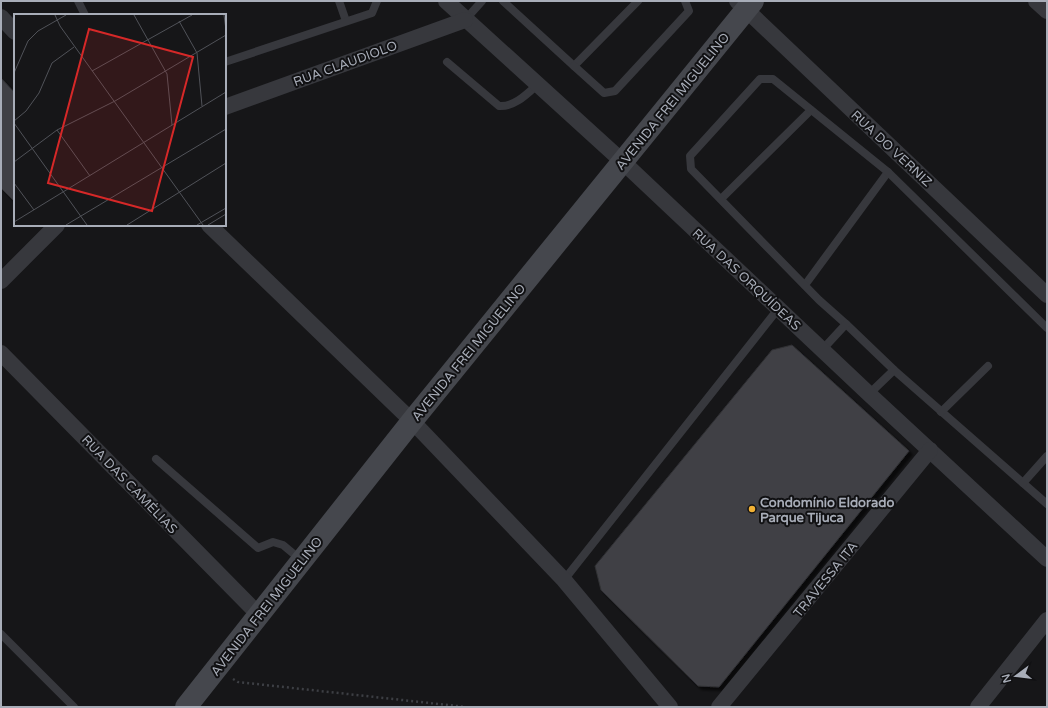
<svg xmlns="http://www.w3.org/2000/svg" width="1048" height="708" font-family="'Varela Round',sans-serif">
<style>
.building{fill:#404145;stroke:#303034;filter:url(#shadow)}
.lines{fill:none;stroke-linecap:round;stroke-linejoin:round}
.path{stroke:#3d3f44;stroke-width:2.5;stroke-dasharray:2 3;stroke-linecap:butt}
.lane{stroke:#37383d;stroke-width:8}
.street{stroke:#37383d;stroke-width:16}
.secondary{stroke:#45474d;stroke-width:22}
.poi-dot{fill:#f2b134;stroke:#111113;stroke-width:1.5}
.labels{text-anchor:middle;stroke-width:4;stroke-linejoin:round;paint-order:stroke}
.street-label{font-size:13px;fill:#a8adb8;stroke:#111113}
.poi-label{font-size:13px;font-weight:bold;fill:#a8adb8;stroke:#111113;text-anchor:start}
.inset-road{fill:none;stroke:#505258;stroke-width:1}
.view{fill:#d62828;fill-opacity:0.15;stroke:#d62828;stroke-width:2}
.inset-edge{fill:none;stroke:#a8adb8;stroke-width:2}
</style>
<defs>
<filter id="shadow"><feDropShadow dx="3.5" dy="3.5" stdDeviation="1" flood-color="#0009"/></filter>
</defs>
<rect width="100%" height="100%" fill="#161618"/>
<g class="building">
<polygon points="1,78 15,93 15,202 1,188"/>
<polygon points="792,345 909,451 719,687 698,686 601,590 595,566 772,350"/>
</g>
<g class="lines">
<polyline class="path" points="233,679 238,682 466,707"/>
<g class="lane">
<polyline points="78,1 85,15"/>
<polyline points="339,1 346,21"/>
<polyline points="503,1 574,66 638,1"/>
<polyline points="465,20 482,1"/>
<polyline points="225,62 372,13 377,1"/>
<path d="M447,62L499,106C514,107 526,95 537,85"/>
<polyline points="574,66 604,93 615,91 689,11 685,1"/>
<polyline points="721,199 811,110"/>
<polyline points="805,285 888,172"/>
<polyline points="1047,328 888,172 773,79 760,79 690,156 691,169 819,300 846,324 894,370 1047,504"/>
<polyline points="822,350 846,324"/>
<polyline points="869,394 894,370"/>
<polyline points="941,412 988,366"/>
<polyline points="156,459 258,548 273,542 283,545 301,560"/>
<polyline points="1023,483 1047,456"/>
<polyline points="564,580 778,309"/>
<polyline points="1,634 74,707"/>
</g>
<g class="street">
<polyline points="446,1 623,162 869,394 1047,559"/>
<polyline points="737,1 1047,295"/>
<polyline points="1036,1 1047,11"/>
<polyline points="1,17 15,32"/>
<polyline points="225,107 465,20"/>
<polyline points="209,225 412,421 564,580 670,707"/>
<polyline points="1,281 57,225"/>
<polyline points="1,353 259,615"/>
<polyline points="719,707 930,450"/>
<polyline points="978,707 1047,620"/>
</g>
<polyline class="secondary" points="186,707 412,421 753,1"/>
</g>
<circle class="poi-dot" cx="752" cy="509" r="4"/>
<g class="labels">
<g class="street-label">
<text transform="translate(345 63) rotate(-20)" y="5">RUA CLAUDIOLO</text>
<text transform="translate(672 101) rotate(-51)" y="5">AVENIDA FREI MIGUELINO</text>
<text transform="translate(892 148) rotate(43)" y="5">RUA DO VERNIZ</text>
<text transform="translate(747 279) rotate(43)" y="5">RUA DAS ORQUÍDEAS</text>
<text transform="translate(468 352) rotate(-51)" y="5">AVENIDA FREI MIGUELINO</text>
<text transform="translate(130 484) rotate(46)" y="5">RUA DAS CAMÉLIAS</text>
<text transform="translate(825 579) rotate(-51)" y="5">TRAVESSA ITA</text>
<text transform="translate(266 606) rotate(-52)" y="5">AVENIDA FREI MIGUELINO</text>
</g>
<g class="poi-label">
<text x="760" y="507">Condomínio Eldorado<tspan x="760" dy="15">Parque Tijuca</tspan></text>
</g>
</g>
<g transform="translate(14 14)">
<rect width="212" height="212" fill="#161618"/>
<path class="inset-road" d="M41,1L46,12L189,211M120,1L153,60L158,111M210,1L212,16M165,7L183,39L188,92M78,57L178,1M0,59L14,27L24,17L52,1M0,107L12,97L25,79L38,49L60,33M0,109L73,211M43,116L76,162M0,148L43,116L101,87L212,21M0,169L20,196M0,208L212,78M52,211L212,115M113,211L212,149M183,211L212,194M194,211L212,200"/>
<path class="view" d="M75,15L179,43L138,197L34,169Z"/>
<rect width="212" height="212" class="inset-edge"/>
</g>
<rect width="1048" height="708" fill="none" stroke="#a8adb8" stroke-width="4"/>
<g transform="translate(1016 676) rotate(255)" stroke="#111113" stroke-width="3" paint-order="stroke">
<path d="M0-3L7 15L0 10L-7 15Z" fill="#a8adb8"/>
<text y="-6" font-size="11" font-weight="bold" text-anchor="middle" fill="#a8adb8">N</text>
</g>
</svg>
